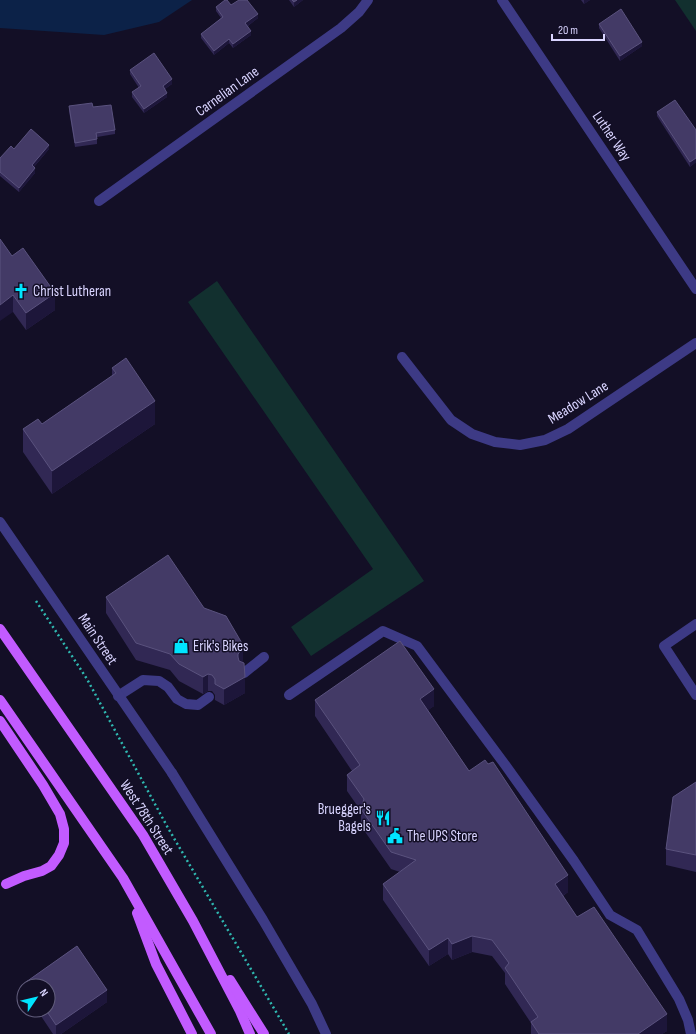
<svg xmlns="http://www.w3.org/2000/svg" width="696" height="1034" font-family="'Sofia Sans Condensed',sans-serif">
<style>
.green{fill:#12302f}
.water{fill:#0c2248}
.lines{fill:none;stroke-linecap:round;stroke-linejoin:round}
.path{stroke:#2fb8b0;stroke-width:2.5;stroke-dasharray:2 3;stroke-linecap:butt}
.service{stroke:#3d3a85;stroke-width:10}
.minor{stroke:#3d3a85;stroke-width:10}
.primary{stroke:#c25bff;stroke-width:10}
.wall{fill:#312854}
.shaded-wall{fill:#1d163a}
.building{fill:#433a66;stroke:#5a527e}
.labels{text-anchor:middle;stroke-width:3;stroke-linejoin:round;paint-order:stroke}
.street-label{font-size:15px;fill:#d9d4ff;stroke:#130f26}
.poi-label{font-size:15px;fill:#d9d4ff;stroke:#130f26;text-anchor:start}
</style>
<rect width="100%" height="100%" fill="#130f26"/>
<g class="green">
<polygon points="675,0 696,0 696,31"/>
<polygon points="217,281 424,581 311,656 291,627 373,569 188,302"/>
</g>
<polygon class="water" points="0,0 192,0 159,22 104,35 0,28"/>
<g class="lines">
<polyline class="path" points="36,601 87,679 168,828 289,1034"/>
<g class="service">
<polyline points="696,624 664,646 696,695"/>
<polyline points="244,673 264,657"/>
<polyline points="289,695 383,631 417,646 506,766 574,861 610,915 637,930 679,999 688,1020 691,1034"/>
<polyline points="118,696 143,680 159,681 168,687 177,699 186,704 198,705 209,697"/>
<polyline points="172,773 263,920 312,1004 326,1034"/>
</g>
<g class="minor">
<polyline points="502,0 696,289"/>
<polyline points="99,201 341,28 359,12 368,0"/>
<polyline points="402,357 451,420 472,434 495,442 520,445 545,440 568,429 696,343"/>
<polyline points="0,522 172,773"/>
</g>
<g class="primary">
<polyline points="0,629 143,835 193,921 240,1011 250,1034"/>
<polyline points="0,700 123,878 211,1034"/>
<polyline points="0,721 43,785 60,814 64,829 64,843 59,855 51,866 42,871 24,876 6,884"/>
<polyline points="137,913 156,964 192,1034"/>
<polyline points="230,980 264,1034"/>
</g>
</g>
<g class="wall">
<polygon points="289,0 303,0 294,7"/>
<polygon points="581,0 590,0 584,4"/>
<polygon points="231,5 258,18 248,26 251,35 233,48 229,43 214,55 201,38 201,34 221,18 216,11 216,7"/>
<polygon points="599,24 642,46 620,61 599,28"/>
<polygon points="130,70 172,84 165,89 167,97 144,113 132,97 132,92 139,88 130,74"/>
<polygon points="69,106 93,107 115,130 115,134 97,137 97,144 75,147 69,111"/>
<polygon points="657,112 696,130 696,162 690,167 657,116"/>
<polygon points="14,149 49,149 34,167 35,173 19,192 0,176 0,158"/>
<polygon points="12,256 55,310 26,330 13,312"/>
<polygon points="112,368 155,424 52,494 23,452 23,429 42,424 112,376"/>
<polygon points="106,597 204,608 243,662 245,693 224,705 215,700 215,695 212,691 208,691 203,694 179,681 170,670 136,660 106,613"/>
<polygon points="315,700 434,706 428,710 469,771 568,892 563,896 577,917 667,1031 662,1034 531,1034 531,1023 505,984 505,973 492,956 472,952 452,960 448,954 429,966 383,900 383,884 400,872 391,869 361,826 361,811 347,791 347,775 352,771 315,716"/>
<polygon points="696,782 696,872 666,865 666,849"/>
<polygon points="77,946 107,990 107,1002 61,1034 53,1034 37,1010 48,1010 48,986 26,986 26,982"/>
</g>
<g class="shaded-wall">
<polygon points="297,0 303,0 294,7 294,2"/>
<polygon points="584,0 590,0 584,4"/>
<polygon points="258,14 258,18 245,28 245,23"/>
<polygon points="251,31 251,35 233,48 233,44"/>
<polygon points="229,39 229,43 214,55 214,51"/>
<polygon points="642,42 642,46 620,61 620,56"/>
<polygon points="172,79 172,84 163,90 163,86"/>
<polygon points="167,93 167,97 144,113 144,109"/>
<polygon points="49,145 49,149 32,169 32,165"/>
<polygon points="696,158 696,162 690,167 690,162"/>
<polygon points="35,168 35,173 19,192 19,188"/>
<polygon points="55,293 55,310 26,330 26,313"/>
<polygon points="13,295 13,312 0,321 0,305"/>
<polygon points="155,401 155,424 52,494 52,471"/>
<polygon points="243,649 243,665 238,670 238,654"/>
<polygon points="208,674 208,691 203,694 203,677"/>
<polygon points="245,677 245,693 224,705 224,689"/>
<polygon points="434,689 434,706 420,716 420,699"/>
<polygon points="568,875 568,892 555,901 555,884"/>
<polygon points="472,936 472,952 452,960 452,944"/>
<polygon points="448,938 448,954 429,966 429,950"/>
<polygon points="107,990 107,1002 61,1034 56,1034 56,1025"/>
<polygon points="667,1014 667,1031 662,1034 638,1034"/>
</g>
<g class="building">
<polygon points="225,0 227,0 231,5 239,0 247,0 258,14 245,23 251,31 233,44 229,39 214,51 201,34 223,17 216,7"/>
<polygon points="292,0 297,0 294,2"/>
<polygon points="621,9 642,42 620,56 599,24"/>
<polygon points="154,53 172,79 163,86 167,93 144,109 132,92 141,86 130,70"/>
<polygon points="675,100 696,130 696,158 690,162 657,112"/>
<polygon points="92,103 93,107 111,105 115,130 96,133 97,139 75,143 69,106"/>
<polygon points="31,129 49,145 32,165 35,168 19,188 0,172 0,158 11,146 14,149"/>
<polygon points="0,239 12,256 23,248 55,293 26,313 13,295 0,305"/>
<polygon points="126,358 155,401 52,471 23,429 38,419 42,424 116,373 112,368"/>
<polygon points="168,555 204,608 226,616 243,645 243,649 238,654 238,657 239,661 244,663 245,677 224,689 215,684 215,679 212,675 208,674 203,677 179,664 170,654 136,643 106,597"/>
<polygon points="400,641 434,689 420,699 469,771 485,760 488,764 493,762 568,875 555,884 577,917 594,907 667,1014 638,1034 539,1034 531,1022 538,1017 505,968 509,963 492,940 472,936 452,944 448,938 429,950 383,884 416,860 391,852 361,809 364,799 347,775 360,765 315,700"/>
<polygon points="696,782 696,855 666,849 673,797"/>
<polygon points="77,946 107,990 56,1025 46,1010 48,1010 48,986 29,986 26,982"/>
</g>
<defs>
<symbol id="church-bare" viewBox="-9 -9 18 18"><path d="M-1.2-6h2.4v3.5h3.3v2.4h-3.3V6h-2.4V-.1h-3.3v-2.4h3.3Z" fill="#00e5ff" stroke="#130f26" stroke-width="2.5" paint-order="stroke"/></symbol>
<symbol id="shop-bare" viewBox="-9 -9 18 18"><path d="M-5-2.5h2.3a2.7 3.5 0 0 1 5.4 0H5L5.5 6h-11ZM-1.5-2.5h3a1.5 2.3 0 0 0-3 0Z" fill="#00e5ff" stroke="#130f26" stroke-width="2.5" paint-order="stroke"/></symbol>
<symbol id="restaurant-bare" viewBox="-9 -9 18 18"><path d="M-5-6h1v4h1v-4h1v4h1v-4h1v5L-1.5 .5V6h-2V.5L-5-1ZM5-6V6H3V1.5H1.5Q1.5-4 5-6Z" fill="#00e5ff" stroke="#130f26" stroke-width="2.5" paint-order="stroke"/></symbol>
<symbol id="civic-bare" viewBox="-9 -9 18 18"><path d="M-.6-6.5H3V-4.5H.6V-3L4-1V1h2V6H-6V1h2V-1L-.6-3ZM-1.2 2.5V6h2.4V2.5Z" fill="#00e5ff" stroke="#130f26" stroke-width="2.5" paint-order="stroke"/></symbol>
</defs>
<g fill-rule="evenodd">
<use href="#church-bare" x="10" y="280" width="22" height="22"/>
<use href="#shop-bare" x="170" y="635" width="22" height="22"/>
<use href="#restaurant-bare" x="372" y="807" width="22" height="22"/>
<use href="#civic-bare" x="384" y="825" width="22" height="22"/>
</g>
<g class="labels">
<g class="street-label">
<text transform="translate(227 91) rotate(-36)" y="5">Carnelian Lane</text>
<text transform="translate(612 136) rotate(56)" y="5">Luther Way</text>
<text transform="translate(578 402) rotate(-32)" y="5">Meadow Lane</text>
<text transform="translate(98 639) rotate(56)" y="5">Main Street</text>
<text transform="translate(147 817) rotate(57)" y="5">West 78th Street</text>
</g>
<g class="poi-label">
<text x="33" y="296">Christ Lutheran</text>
<text x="193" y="651">Erik's Bikes</text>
<text x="371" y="814" text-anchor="end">Bruegger's<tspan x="371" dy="17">Bagels</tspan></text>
<text x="407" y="841">The UPS Store</text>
</g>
</g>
<g transform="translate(36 998) rotate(55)"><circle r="19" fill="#130f26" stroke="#625e7d"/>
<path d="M0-3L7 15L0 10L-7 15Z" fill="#00e5ff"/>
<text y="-6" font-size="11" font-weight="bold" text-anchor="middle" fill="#d9d4ff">N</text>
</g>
<path d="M552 34v6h52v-6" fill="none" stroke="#d9d4ff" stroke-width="2"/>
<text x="558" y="34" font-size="12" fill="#d9d4ff" stroke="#130f26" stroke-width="3" paint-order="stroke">20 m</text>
</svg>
